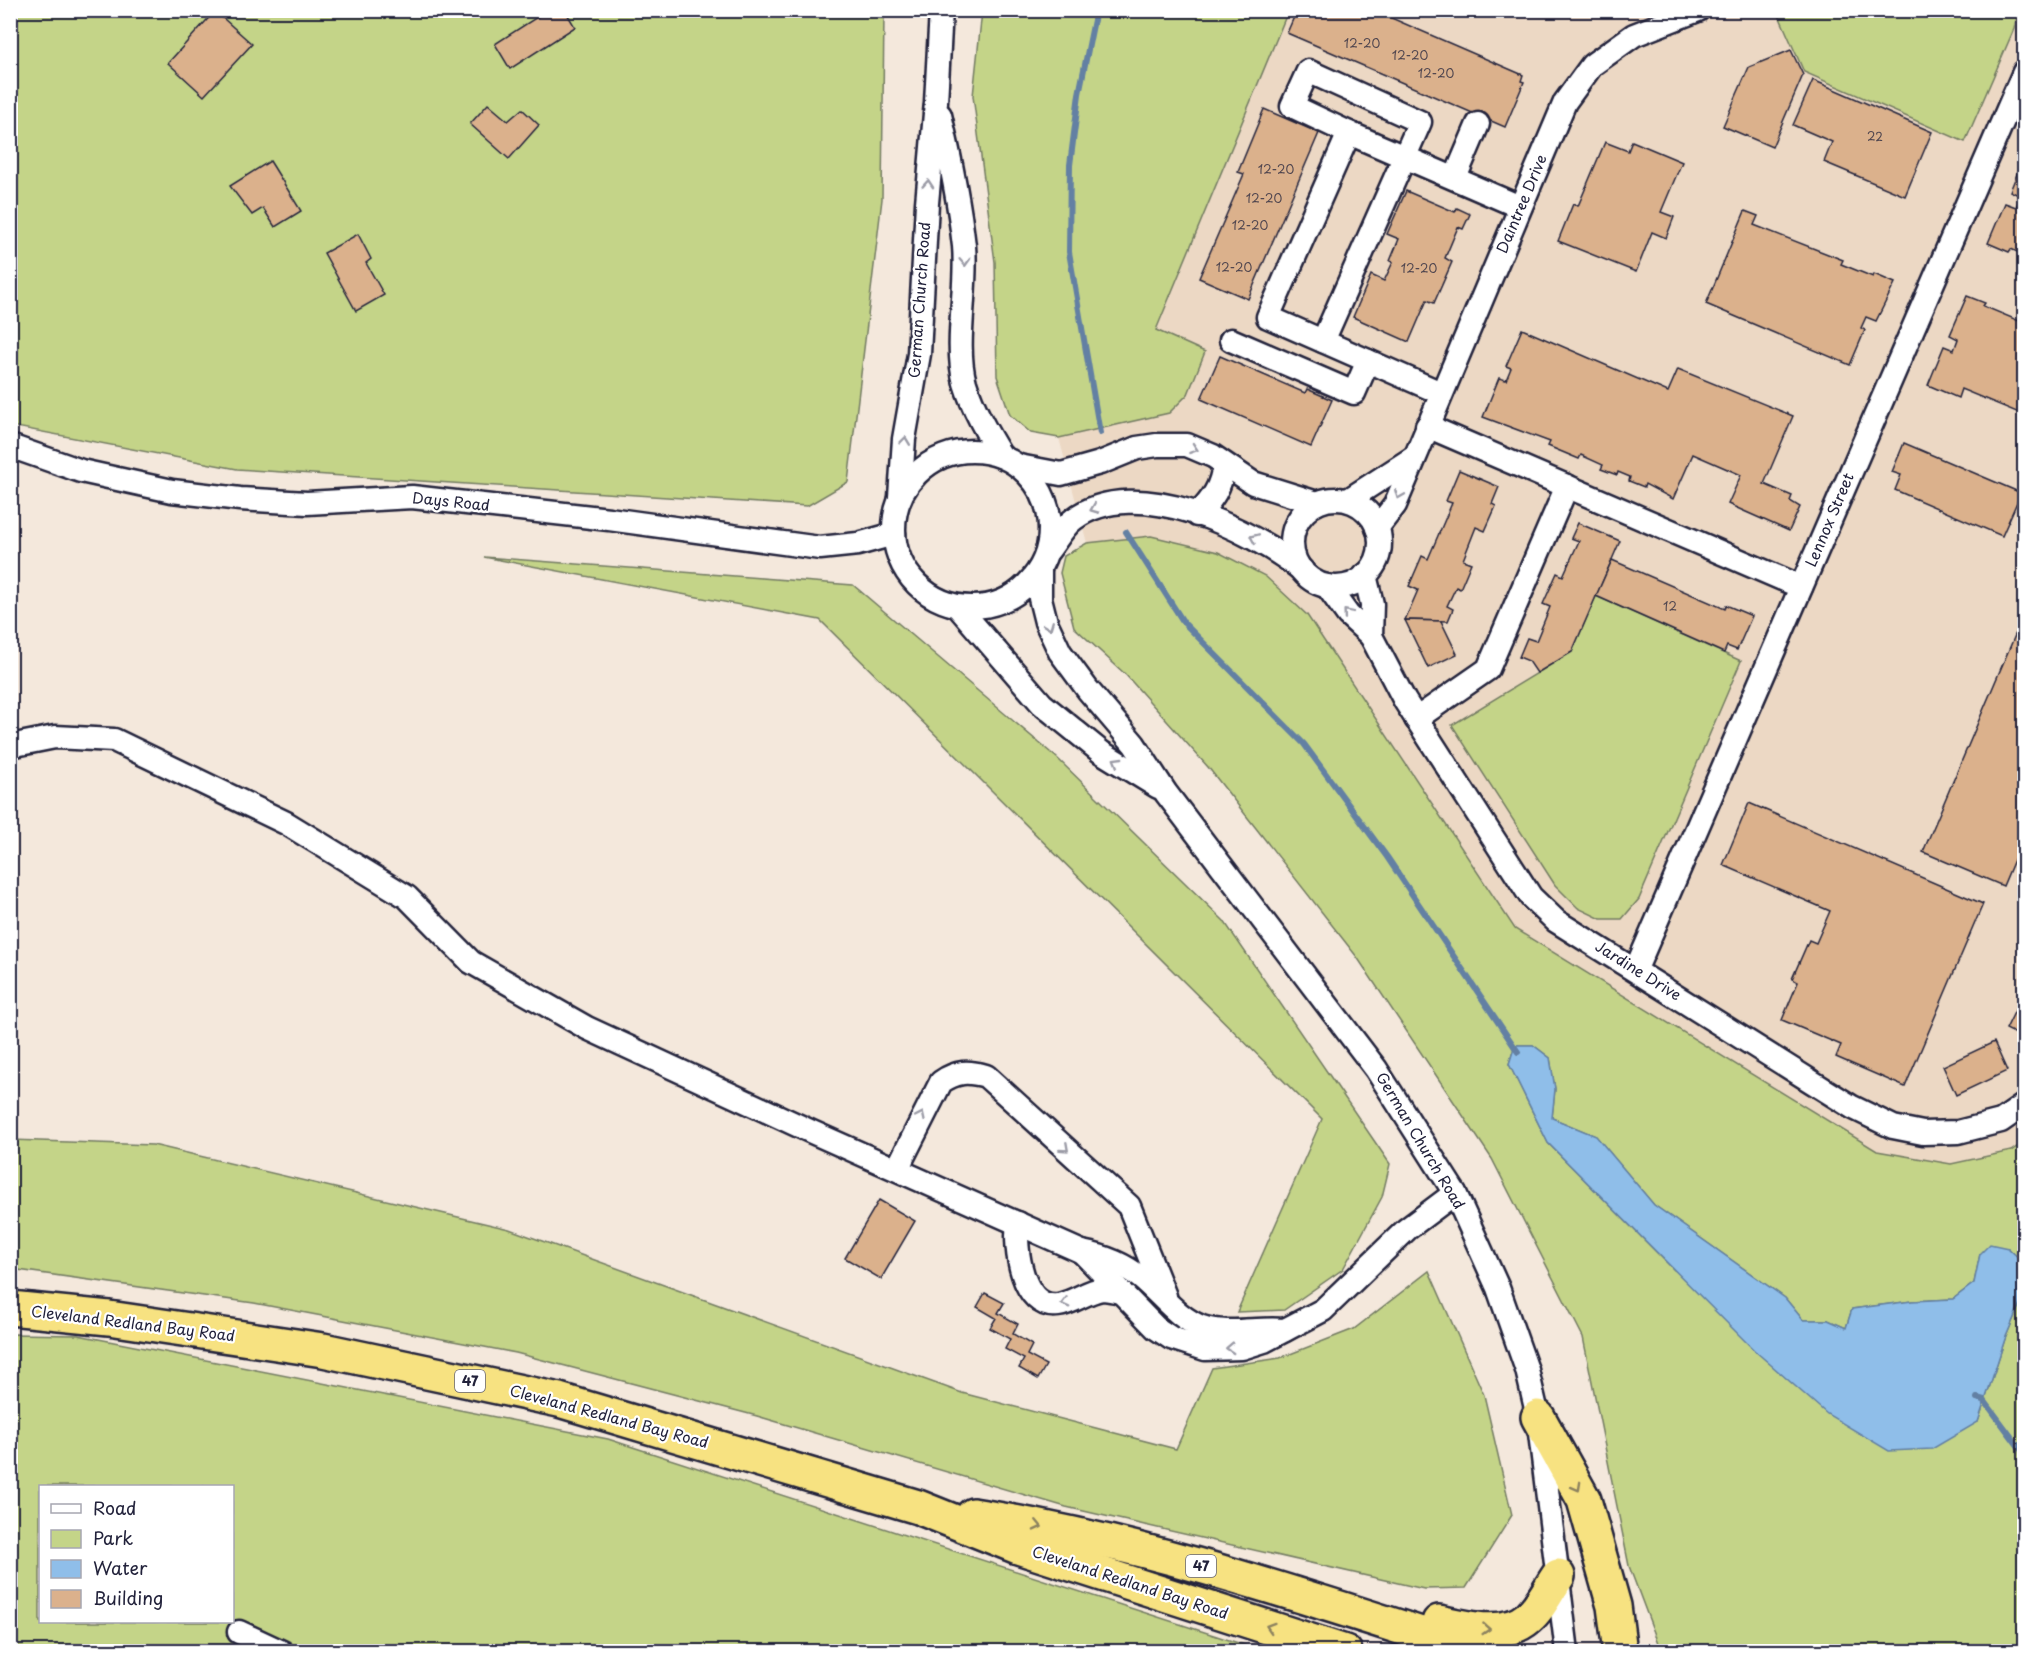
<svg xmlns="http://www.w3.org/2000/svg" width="2035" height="1662" font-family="'Playpen Sans',sans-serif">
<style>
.built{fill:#ecd8c4}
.green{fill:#c4d488;stroke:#737b62;stroke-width:1.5;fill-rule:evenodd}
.water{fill:#8fbee9;stroke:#6380a3;stroke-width:1.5}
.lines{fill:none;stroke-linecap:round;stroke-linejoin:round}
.stream{stroke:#6380a3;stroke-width:6}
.building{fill:#dbb18c;stroke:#22223b;stroke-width:1.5}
.minor-casing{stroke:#22223b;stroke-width:27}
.highway-casing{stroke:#22223b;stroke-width:38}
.minor{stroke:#fff;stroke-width:22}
.highway{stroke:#f7e281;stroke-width:33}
.oneway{stroke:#9c9ca7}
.oneway2{stroke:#8c825e}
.labels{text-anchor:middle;stroke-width:4.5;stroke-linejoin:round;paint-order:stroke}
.number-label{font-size:12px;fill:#50464f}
.shield{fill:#fff;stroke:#646476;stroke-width:1.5}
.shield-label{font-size:14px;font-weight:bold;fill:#22223b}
.street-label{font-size:15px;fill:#22223b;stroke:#fff}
</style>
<rect width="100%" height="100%" fill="#f4e8dc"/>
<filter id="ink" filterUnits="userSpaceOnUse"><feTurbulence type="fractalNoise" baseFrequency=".0167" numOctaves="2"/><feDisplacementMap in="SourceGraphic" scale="12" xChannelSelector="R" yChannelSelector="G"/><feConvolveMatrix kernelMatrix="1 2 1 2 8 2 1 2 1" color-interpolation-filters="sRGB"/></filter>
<g filter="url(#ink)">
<polygon class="built" points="1288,11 2024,11 2024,1142 2011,1151 1951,1164 1877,1151 1515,929 1307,615 1151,536 1087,543 1059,438 1169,413 1156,330"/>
<g class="green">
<polygon points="10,11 884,11 882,199 848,482 807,506 237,469 11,426"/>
<polygon points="982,11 1288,11 1156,330 1205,352 1188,394 1169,413 1059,438 1031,433 1010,415 997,376 995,262 973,96"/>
<polygon points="2016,11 2017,17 2014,29 1965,142 1804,72 1777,11"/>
<polygon points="1151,536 1218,552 1265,576 1307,615 1515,929 1877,1151 1951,1164 2011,1151 2024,1142 2024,1263 2008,1248 1980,1254 1974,1283 1953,1299 1912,1301 1852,1309 1846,1328 1828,1320 1803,1320 1785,1298 1654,1205 1596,1136 1552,1118 1555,1089 1550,1058 1533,1045 1515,1045 1509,1064 1548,1143 1674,1270 1978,1422 2005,1339 2024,1294 2024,1651 1661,1651 1629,1566 1583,1337 1492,1159 1357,957 1208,767 1125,674 1074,627 1060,573 1064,556 1087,543"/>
<polygon points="484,557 853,585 1057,758 1224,921 1390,1164 1382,1197 1343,1269 1284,1310 1237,1312 1322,1119 820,620"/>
<polygon points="1596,596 1741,661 1639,899 1622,919 1601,919 1578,908 1555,885 1452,725 1572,652"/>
<polygon points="11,1140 153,1145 509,1229 962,1393 1176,1449 1212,1368 1280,1358 1354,1329 1429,1271 1484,1395 1512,1515 1466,1588 1424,1589 1066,1507 757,1416 516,1353 254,1303 11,1269"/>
<path d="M11,1334L78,1335L608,1439L1263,1651L11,1652ZM40,1486H232V1622H40Z"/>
</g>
<polygon class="water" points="1515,1045 1533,1045 1550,1058 1555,1089 1552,1118 1596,1136 1654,1205 1785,1298 1803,1320 1828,1320 1846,1328 1852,1309 1912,1301 1953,1299 1974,1283 1980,1254 1990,1244 2008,1248 2024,1263 2024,1294 2005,1339 1978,1422 1932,1449 1889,1451 1827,1414 1755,1351 1548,1143 1509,1064"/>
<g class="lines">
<g class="stream">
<polyline points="1096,10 1079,94 1070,165 1069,252 1100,433"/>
<polyline points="1126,532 1184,623 1304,744 1387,857 1518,1052"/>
<polyline points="1977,1398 1984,1400 2022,1451 2024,1463"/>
</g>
</g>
<g class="building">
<polygon points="548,10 565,10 575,27 510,69 495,44"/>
<polygon points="1297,10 1373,10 1523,75 1521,81 1524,82 1505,127 1287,33"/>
<polygon points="215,11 252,44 204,96 168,63"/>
<polygon points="1791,50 1803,75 1772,147 1723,126 1749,67"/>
<polygon points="1813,80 1932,132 1905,196 1824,162 1832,142 1793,125"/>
<polygon points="488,104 508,121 522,109 539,125 509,159 470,124"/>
<polygon points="1264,109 1319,133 1248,299 1199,278 1244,174 1238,172"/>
<polygon points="1632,141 1682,162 1661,212 1674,217 1666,238 1652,232 1636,272 1558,241 1573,204 1578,206 1605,142 1628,151"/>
<polygon points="2024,157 2024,255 2011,249 2009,252 1988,243 2005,203 2016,207 2021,196 2010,191"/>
<polygon points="270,161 301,211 275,227 263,208 252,215 230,186"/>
<polygon points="1406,191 1455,212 1457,208 1470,214 1463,229 1458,227 1445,258 1452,262 1434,303 1427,300 1409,342 1353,317 1371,275 1384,281 1393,262 1390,261 1399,239 1387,234"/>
<polygon points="1745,211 1758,216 1754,225 1843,260 1841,264 1873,277 1874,274 1895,283 1876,321 1866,317 1861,328 1865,330 1850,365 1706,304"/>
<polygon points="358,234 371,259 366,263 384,295 356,311 324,253"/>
<polygon points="1967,296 1985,303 1983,306 2024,323 2024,415 1961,389 1958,398 1928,385 1944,346 1954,350 1958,339 1950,335"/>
<polygon points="1522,329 1668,392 1678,369 1793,416 1764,484 1792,496 1790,501 1800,507 1789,531 1728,504 1741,475 1693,454 1673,499 1645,484 1644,487 1629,481 1630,477 1618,472 1617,475 1601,469 1603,465 1581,455 1579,459 1548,446 1550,442 1483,417 1499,378 1506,380 1511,368 1506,366"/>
<polygon points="1220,356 1305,393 1307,389 1332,400 1311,447 1201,399"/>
<polygon points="1904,443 2021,493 2002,536 1895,490 1901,475 1892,472"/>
<polygon points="1459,470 1499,487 1492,504 1496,506 1485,531 1476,527 1463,560 1471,563 1460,589 1456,587 1447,606 1453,609 1448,621 1405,620 1418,590 1409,586 1422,556 1428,559 1452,503 1446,501"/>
<polygon points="1578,523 1620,541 1572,652 1537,673 1529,661 1519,657 1527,638 1536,641 1550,607 1543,604 1557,573 1563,576 1579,541 1571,538"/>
<polygon points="1612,560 1725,609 1726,605 1752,616 1737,650 1727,646 1724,653 1596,596"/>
<polygon points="2024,614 2024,836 2003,886 1923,852"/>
<polygon points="1405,620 1441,621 1457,654 1428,668"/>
<polygon points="1749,803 1983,904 1905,1087 1836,1057 1841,1045 1782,1020 1798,982 1792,979 1809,940 1816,943 1830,911 1723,865"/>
<polygon points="2024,992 2024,1038 2006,1029"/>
<polygon points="1994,1042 2007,1071 1956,1095 1943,1066"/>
<polygon points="879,1200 915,1221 881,1279 845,1258"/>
<polygon points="985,1293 1004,1303 998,1313 1018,1324 1013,1334 1032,1345 1027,1355 1046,1365 1038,1379 1019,1368 1024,1359 1005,1349 1010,1339 990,1328 996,1318 977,1307"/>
</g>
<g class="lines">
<defs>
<g id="minor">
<path d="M940,115C950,157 959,202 964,246C968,288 954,344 965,383C973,409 987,433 1001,456"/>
<polyline points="1455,178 1478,124"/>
<polyline points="1231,340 1354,393 1368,361"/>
<polyline points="1323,341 1420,122 1308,71 1292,106 1349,133"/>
<polyline points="1441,393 1268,317 1349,133 1520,207"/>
<polyline points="1427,426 1801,587"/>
<polyline points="10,446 81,471 172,491 240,499 307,503 412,497 609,519 820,548 858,544 894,534"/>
<circle cx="972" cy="529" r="78"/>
<polyline points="1019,466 1061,474 1100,463 1137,448 1157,445 1187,445 1213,456 1253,483 1317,503"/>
<polyline points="900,497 904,439 919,354 927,203 936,102 941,10"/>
<circle cx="1336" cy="543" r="44"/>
<polyline points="1348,500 1413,458"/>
<path d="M1197,515C1213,499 1221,487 1224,465"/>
<polyline points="1377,528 1395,505 1565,102 1592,65 1634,35 1698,10"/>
<path d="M1048,551C1056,541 1064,526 1074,519C1135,473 1251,529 1302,570"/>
<polyline points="1040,569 1040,598 1046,622 1060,652 1088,690 1134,744 1166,793 1376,1069 1455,1193 1498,1288 1527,1370 1538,1417 1567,1652"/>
<polyline points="1365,575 1372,604 1371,636"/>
<polyline points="1327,586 1348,615 1371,636 1405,701 1531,897 1556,921 1852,1107 1893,1127 1923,1133 1958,1132 2001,1121 2024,1105"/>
<polyline points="958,607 1042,704 1101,752 1158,787"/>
<polyline points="1416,719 1488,669 1567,486"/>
<path d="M10,746L55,737L114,740L286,823L407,897L471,962L587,1028L812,1132L1082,1252C1104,1256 1124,1264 1141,1278C1161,1294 1177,1318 1202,1327C1229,1336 1257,1327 1285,1330"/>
<polyline points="1636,969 2024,72"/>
<path d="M897,1169L941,1082C957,1071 968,1071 986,1076L1129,1206L1165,1296"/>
<path d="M1018,1223C1014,1247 1022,1310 1058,1305C1073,1303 1087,1291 1102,1289C1108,1289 1115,1291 1121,1292"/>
<polyline points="1082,1252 1156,1328 1171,1338 1205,1349 1242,1348 1264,1341 1323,1310 1407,1229 1455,1193"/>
<polyline points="239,1632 282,1652"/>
</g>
<g id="highway">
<polyline points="10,1308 109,1318 323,1350 559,1400 918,1507 1018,1547 1345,1652"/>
<polyline points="1538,1417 1584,1500 1614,1606 1620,1652"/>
<path d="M973,1515C1146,1542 1311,1599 1477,1652"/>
<path d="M1439,1622C1466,1628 1505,1638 1528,1618C1540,1608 1549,1589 1558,1576"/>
</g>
</defs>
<use href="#minor" class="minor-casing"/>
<use href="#highway" class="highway-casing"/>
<use href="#minor" class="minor"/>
<use href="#highway" class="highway"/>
</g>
<defs><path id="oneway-chevron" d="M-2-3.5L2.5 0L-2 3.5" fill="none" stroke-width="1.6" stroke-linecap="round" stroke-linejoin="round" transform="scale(1.5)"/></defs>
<g class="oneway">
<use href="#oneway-chevron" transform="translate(928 184) rotate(-86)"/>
<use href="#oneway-chevron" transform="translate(965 262) rotate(87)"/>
<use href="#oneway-chevron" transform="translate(905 441) rotate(-83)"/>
<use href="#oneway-chevron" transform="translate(1194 449) rotate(19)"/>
<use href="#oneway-chevron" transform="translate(1399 495) rotate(112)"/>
<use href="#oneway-chevron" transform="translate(1094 509) rotate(158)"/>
<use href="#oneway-chevron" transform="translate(1254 538) rotate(-157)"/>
<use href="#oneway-chevron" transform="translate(1347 613) rotate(-130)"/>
<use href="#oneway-chevron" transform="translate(1049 626) rotate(69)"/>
<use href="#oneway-chevron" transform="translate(1117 761) rotate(-150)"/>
<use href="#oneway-chevron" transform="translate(921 1116) rotate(-65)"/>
<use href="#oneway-chevron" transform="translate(1065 1148) rotate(42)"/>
<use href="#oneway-chevron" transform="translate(1065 1303) rotate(165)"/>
<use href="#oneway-chevron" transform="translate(1230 1348) rotate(177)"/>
</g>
<g class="oneway2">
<use href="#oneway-chevron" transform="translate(1577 1487) rotate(61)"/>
<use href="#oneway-chevron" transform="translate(1038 1526) rotate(13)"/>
<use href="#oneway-chevron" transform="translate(1270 1627) rotate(-162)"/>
<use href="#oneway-chevron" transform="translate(1486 1629) rotate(4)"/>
</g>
</g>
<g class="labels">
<g class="number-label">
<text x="1362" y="48">12-20</text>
<text x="1410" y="60">12-20</text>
<text x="1436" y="78">12-20</text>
<text x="1875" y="141">22</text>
<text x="1276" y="174">12-20</text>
<text x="1264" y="203">12-20</text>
<text x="1250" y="230">12-20</text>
<text x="1234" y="272">12-20</text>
<text x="1419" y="273">12-20</text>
<text x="1670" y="611">12</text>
</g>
<g class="shield">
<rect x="455" y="1370" width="30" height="22" rx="4.5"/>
<rect x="1186" y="1555" width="30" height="22" rx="4.5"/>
</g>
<g class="shield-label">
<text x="470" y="1386">47</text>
<text x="1201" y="1571">47</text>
</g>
<g class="street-label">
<text transform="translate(1522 204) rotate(-67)" y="5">Daintree Drive</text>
<text transform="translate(920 300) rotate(-86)" y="5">German Church Road</text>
<text transform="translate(451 502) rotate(6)" y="5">Days Road</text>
<text transform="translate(1830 520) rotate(-67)" y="5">Lennox Street</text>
<text transform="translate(1638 971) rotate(32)" y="5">Jardine Drive</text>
<text transform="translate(1420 1141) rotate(59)" y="5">German Church Road</text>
<text transform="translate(133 1324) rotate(7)" y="5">Cleveland Redland Bay Road</text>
<text transform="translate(609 1417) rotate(15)" y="5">Cleveland Redland Bay Road</text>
<text transform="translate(1130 1583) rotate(18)" y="5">Cleveland Redland Bay Road</text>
</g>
</g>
<rect width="2035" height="1662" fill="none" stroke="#fff" stroke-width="36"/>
<rect x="18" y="18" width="1999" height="1626" fill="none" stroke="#22223b" stroke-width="2" filter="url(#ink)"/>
<rect x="39" y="1485" width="195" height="138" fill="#ffffff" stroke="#a7a7b1" stroke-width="1.5"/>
<rect x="51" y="1504" width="30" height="9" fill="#ffffff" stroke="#a7a7b1" stroke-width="1.5"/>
<text x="93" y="1515" font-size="18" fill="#22223b">Road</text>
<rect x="51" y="1530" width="30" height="18" fill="#c4d488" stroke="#a7a7b1" stroke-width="1.5"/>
<text x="93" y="1545" font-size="18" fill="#22223b">Park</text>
<rect x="51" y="1560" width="30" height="18" fill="#8fbee9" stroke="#a7a7b1" stroke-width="1.5"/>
<text x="93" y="1575" font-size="18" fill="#22223b">Water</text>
<rect x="51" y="1590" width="30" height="18" fill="#dbb18c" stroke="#a7a7b1" stroke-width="1.5"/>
<text x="93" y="1605" font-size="18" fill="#22223b">Building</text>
</svg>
